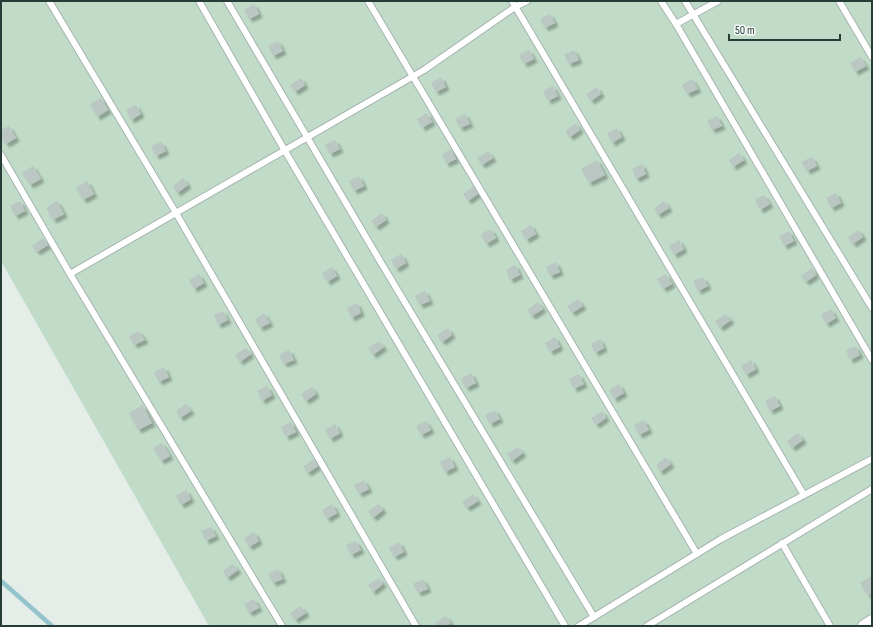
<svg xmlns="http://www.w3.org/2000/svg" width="873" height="627" font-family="'Sofia Sans Condensed',sans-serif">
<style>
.green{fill:#c0dbc7}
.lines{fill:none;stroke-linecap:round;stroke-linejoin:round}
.stream{stroke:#93c3cb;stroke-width:4.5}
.building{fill:#bac7c2;filter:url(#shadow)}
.lane-casing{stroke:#a8b4b0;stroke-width:8}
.street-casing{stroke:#a8b4b0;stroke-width:14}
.lane{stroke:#fff;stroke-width:6}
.street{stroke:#fff;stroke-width:12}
</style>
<defs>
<filter id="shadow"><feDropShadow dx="3.5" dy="3.5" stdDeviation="1" flood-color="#0004"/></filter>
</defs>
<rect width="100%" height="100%" fill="#e5ede9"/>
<polygon class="green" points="1,1 872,1 872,626 209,626 1,261"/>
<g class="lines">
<polyline class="stream" points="1,581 52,626"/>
</g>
<g class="building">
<polygon points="254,4 259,14 249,19 244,10"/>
<polygon points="550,14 555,23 545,28 540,19"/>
<polygon points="278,41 283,51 273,56 268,46"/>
<polygon points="529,50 534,59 524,64 519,55"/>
<polygon points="574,50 579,60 569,64 564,55"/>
<polygon points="860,57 866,66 855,72 850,63"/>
<polygon points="441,77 446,87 436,92 431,83"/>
<polygon points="301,78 305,85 295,92 290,85"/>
<polygon points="692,79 698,89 687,94 682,85"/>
<polygon points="553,86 558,96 548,101 543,91"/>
<polygon points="597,87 601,94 591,101 586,94"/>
<polygon points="101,98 108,110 97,117 90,104"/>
<polygon points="136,105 141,114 131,120 126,110"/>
<polygon points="427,113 432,122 422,128 417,119"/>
<polygon points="465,114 470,124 460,128 455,119"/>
<polygon points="717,116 722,126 712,130 707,121"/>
<polygon points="576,123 580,130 570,137 565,131"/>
<polygon points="9,126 16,138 6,144 1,137 1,130"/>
<polygon points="617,128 622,137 612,143 607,133"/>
<polygon points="335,140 340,149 330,154 325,145"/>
<polygon points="161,142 166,151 156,156 151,146"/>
<polygon points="451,149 456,159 446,164 442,154"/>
<polygon points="488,151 493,158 482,165 477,158"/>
<polygon points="739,153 744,160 733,167 729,160"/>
<polygon points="812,157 817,166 807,171 801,162"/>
<polygon points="597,160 605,175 589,183 581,169"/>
<polygon points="642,164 646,174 636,179 632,169"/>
<polygon points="33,166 41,179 30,185 22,173"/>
<polygon points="359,176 364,186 354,191 349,181"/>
<polygon points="183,178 188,185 177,193 173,186"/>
<polygon points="87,181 94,194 83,200 76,188"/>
<polygon points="474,186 479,193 468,201 463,194"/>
<polygon points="836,193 841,203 831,208 826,198"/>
<polygon points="764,195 770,204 760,210 755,200"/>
<polygon points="20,201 25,211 15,216 10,206"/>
<polygon points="57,201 64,214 53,220 46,208"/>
<polygon points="664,201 669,208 658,215 654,209"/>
<polygon points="382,213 386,220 376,227 371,221"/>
<polygon points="531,225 536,234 526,240 521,231"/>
<polygon points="491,229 496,238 486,244 481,234"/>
<polygon points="859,230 863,237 853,244 848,237"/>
<polygon points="789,231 794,241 784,246 779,236"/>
<polygon points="43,238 48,245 37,252 32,246"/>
<polygon points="679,240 684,249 674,255 669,246"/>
<polygon points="401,254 406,263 396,269 391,260"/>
<polygon points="556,262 560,272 550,276 546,267"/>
<polygon points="515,265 520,275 510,280 506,270"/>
<polygon points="332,267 337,276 327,282 322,273"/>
<polygon points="812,268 816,275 806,282 801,276"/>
<polygon points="199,274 204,283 194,289 189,280"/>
<polygon points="666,274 672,284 663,289 657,279"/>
<polygon points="703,277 708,286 698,291 693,281"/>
<polygon points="425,291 430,301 420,305 415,296"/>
<polygon points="578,299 583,306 572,313 567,306"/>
<polygon points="538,302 543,309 532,316 527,310"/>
<polygon points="357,303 361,313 351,318 347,308"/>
<polygon points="831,309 836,318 826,324 821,315"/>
<polygon points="223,311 228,320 218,325 214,315"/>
<polygon points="264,313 270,323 260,328 255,319"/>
<polygon points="726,314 731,320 720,328 715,321"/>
<polygon points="448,328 452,335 442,342 437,335"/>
<polygon points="139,331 145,340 134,345 129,336"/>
<polygon points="555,337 560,347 550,352 545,343"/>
<polygon points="600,339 604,348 595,353 591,344"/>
<polygon points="379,341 384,347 373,355 368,348"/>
<polygon points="856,346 860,355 850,360 846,350"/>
<polygon points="246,348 251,354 240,362 235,355"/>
<polygon points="289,350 294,360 284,364 279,355"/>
<polygon points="751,360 756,369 746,375 741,366"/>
<polygon points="164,367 169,377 159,382 154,372"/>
<polygon points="471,373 476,383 466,388 461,379"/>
<polygon points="579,374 584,384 574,389 569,379"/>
<polygon points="619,384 624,393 614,399 609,390"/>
<polygon points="267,386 272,395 262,401 257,391"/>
<polygon points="312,387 316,394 306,401 301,394"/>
<polygon points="775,396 780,406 770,411 765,401"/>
<polygon points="186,404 191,411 180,418 176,411"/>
<polygon points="143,405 152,423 138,430 129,413"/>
<polygon points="495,410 500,419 490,424 485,415"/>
<polygon points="602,411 606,418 596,425 591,418"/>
<polygon points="644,420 649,430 639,435 634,425"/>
<polygon points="426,421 431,430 421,435 416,426"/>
<polygon points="291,422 296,432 286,437 281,427"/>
<polygon points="335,424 340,433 330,439 325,430"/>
<polygon points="798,433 803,440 792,448 787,441"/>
<polygon points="162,443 170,456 161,461 153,448"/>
<polygon points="518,447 523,453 512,461 507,454"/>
<polygon points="450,457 455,467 445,472 440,462"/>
<polygon points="666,457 671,464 660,472 656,465"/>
<polygon points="314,459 318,466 308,473 303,467"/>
<polygon points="364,480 369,489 359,494 354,485"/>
<polygon points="186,490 191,499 181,505 176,496"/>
<polygon points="473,494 478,501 467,508 462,502"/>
<polygon points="332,504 337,513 327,519 322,510"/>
<polygon points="379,504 383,510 373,518 368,511"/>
<polygon points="211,527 216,536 206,541 201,531"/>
<polygon points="254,532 259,541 249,547 244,538"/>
<polygon points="356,541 361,550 351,555 346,545"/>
<polygon points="399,542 404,552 394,557 389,548"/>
<polygon points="233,564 238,570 227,578 223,571"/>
<polygon points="278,569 283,579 273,583 268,574"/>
<polygon points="872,576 872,593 868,596 860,583"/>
<polygon points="379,578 383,584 373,592 368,585"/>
<polygon points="423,579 428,589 418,593 413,584"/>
<polygon points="254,599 259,608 249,613 244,604"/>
<polygon points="301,606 306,613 295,620 290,613"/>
<polygon points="446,616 451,623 446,626 437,626 435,623"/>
</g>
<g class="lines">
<defs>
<g id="lane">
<polyline points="49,1 176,213 416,626"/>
<polyline points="199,1 285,151 565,626"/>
<polyline points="227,1 380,261 594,617"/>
<polyline points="368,1 697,554"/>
<polyline points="512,1 804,495"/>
<polyline points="661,1 676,24 872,360"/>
<polyline points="685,1 872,308"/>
<polyline points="839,1 872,57"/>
<polyline points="676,24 718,1"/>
<polyline points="1,155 70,274 424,70 515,7 527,1"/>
<polyline points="70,274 282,626"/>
<polyline points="782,543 830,626"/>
<polyline points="579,626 721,539 872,459"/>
<polyline points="647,626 872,489"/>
</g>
<polyline id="street" points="864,626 872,621"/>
</defs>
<use href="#lane" class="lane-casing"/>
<use href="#street" class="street-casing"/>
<use href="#lane" class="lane"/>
<use href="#street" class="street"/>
</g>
<rect width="873" height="627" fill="none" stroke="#263c36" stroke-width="4"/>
<path d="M729 34v6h111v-6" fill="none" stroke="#263c36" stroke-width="2"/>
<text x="735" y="34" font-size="12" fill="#263c36" stroke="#f5f9f7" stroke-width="3" paint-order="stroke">50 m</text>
</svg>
